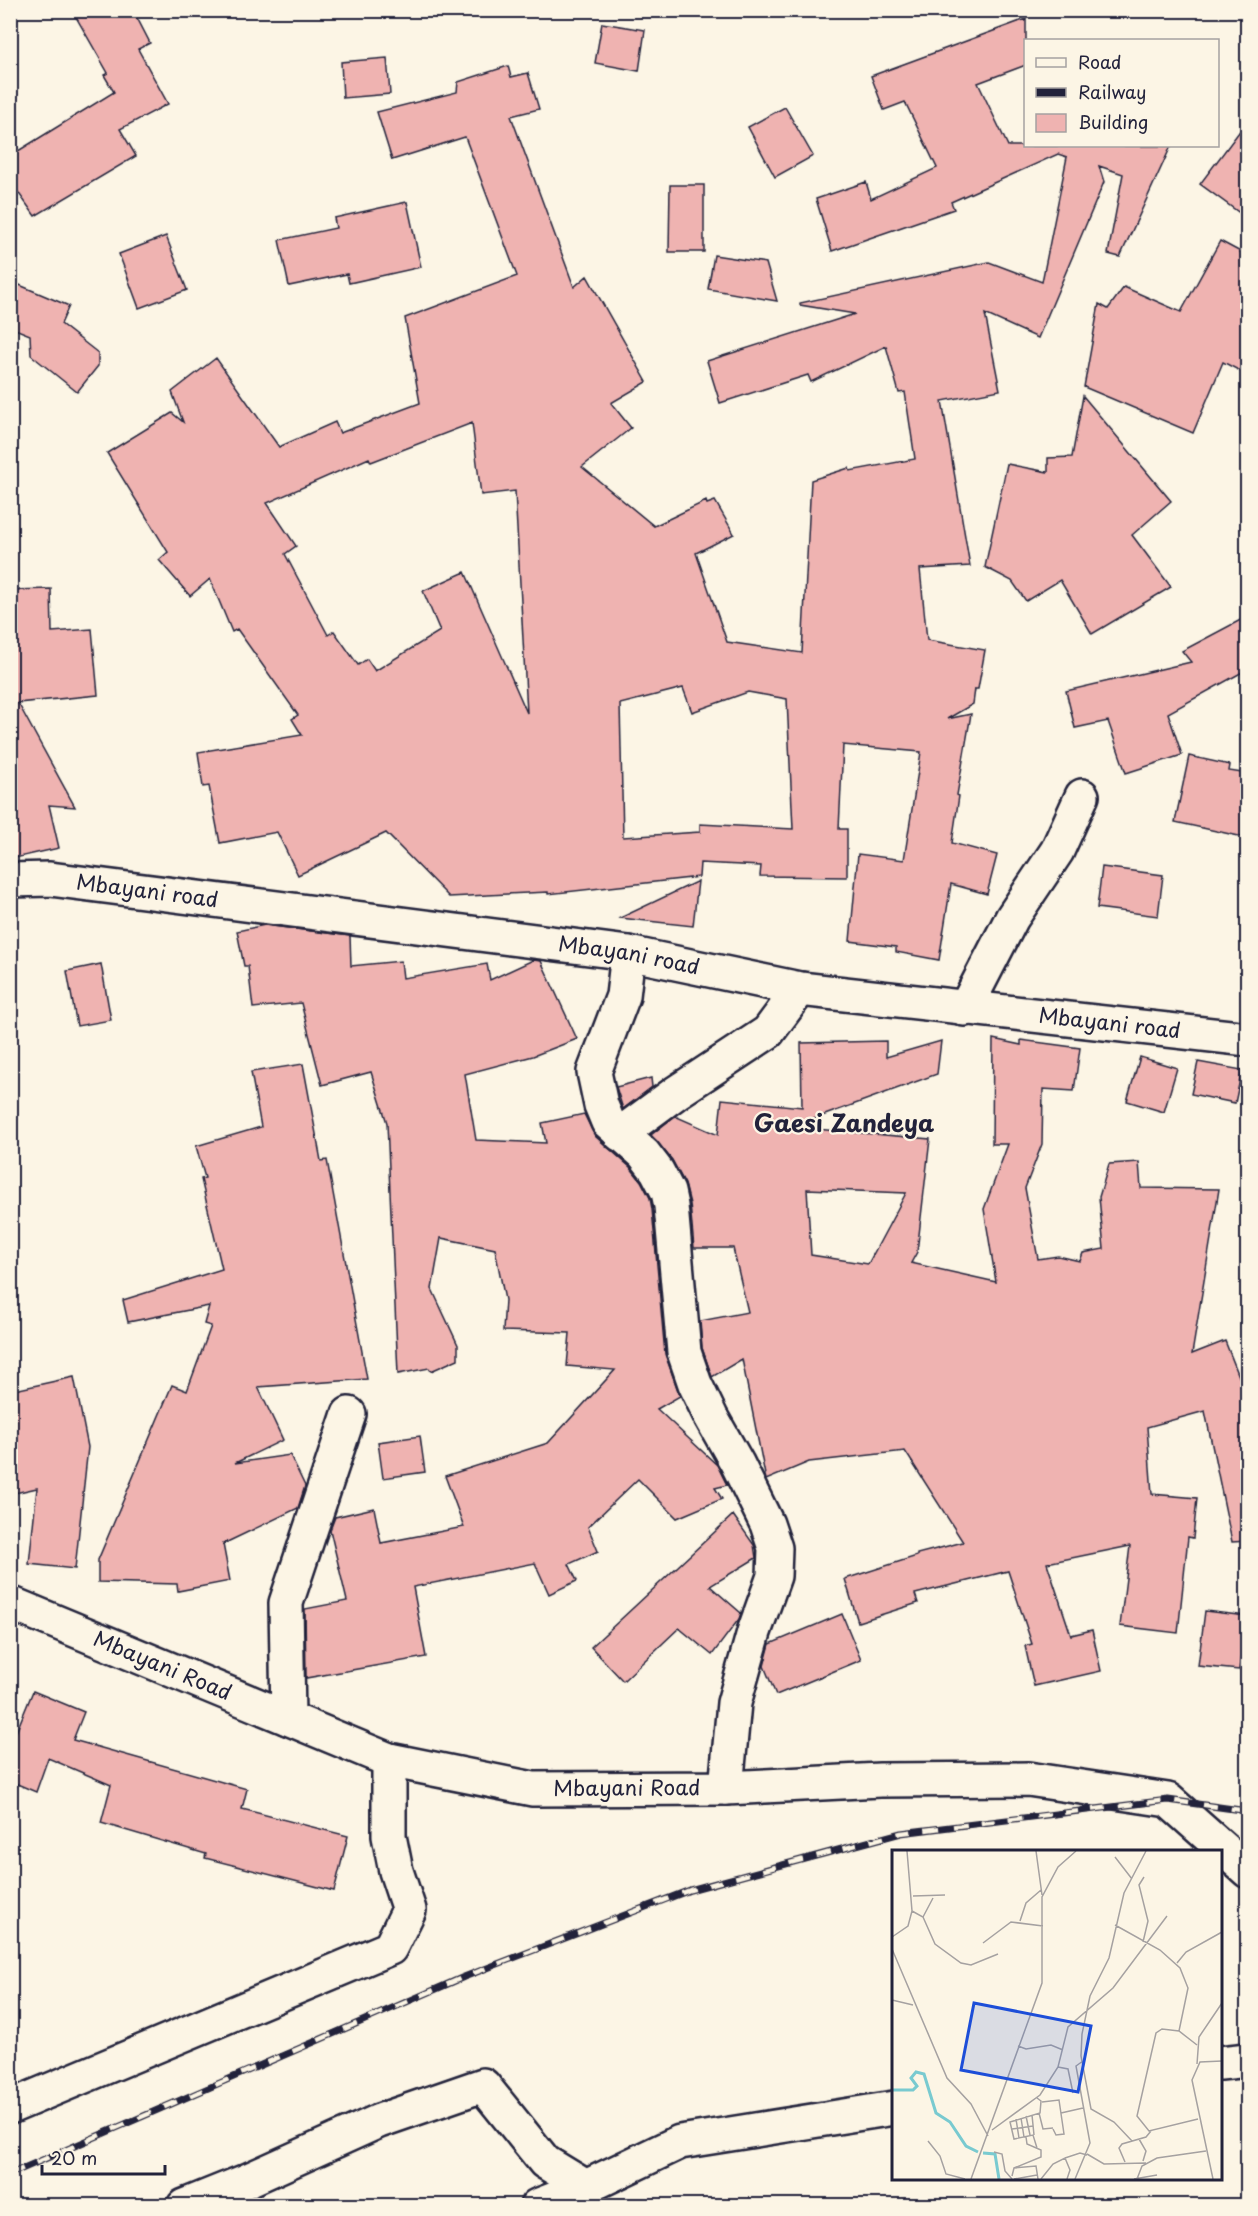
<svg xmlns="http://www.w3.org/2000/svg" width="1258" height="2216" font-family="'Playpen Sans',sans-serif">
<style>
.building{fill:#efb3b1;stroke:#22223b;stroke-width:1.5;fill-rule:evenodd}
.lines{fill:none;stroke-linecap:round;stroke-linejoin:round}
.street-casing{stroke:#22223b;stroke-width:38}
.street{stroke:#fcf5e5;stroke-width:33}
.rail-casing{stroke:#22223b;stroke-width:7}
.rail{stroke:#fcf5e5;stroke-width:4.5;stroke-dasharray:14;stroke-linecap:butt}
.labels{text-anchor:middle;stroke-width:4.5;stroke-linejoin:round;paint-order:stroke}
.street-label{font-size:21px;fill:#22223b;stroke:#fcf5e5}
.quarter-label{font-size:24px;font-weight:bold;fill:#22223b;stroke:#fcf5e5}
.inset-river{fill:none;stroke:#79cad0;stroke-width:3}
.inset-road{fill:none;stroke:#a5a1a1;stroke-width:1.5}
.view{fill:#1d4ed8;fill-opacity:0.15;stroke:#1d4ed8;stroke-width:3}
.inset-edge{fill:none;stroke:#22223b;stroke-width:3}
</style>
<rect width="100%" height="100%" fill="#fcf5e5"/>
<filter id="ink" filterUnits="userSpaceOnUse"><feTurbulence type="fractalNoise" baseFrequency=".0167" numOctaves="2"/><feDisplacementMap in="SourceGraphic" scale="12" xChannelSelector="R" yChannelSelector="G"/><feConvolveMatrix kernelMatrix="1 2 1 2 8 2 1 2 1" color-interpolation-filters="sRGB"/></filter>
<g filter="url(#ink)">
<g class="building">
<polygon points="72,10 133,10 150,43 138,49 168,104 120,129 136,156 35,216 10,181 10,156 114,92 104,75 108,73"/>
<path d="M1026,19V65L978,83L1008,146H1171L1120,257L1108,254L1123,174L1099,166L1104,182L1038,338L985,314L1000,390L942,401L970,566L920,569L927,640L985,650L978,689H975L973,704L947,719L971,714L957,795L959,796L952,843L997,855L987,894L951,884L939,960L896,952V947L850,941L858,854L904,860L921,752L843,745L839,829H847V877L760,876L761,866L700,863L699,877L548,894V892L449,897L386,833L298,875L277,832L220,843L209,786L203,787L198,752L302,735L292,719L298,715L237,629L232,632L210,579L190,596L159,560L168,552L107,453L172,413L183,422L172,392L216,358L279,447L335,422L340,433L420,403L405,318L517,276L465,137L392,160L377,112L457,92L458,82L508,66L511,77L528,73L539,109L511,116L574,287L587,276L647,382L611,403L631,428L582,467L654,526L706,501L707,504L715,501L734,534L696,553L727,642L802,653L811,480L849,468L850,471L915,459L905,392L899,393L886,346L811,382L808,375L720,403L707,361L855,314L800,305V303L989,262L1042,282L1067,157L1058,154L951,202L954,209L832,251L816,199L866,182L871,199L937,168L905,102L884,110L871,76ZM472,423L481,495L515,491L527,713L465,572L423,591L440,631L375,671L367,659L358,665L334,631L328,635L285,554L296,546L267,503L369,458L371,462ZM683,688L692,712L748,692L787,699L793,829L700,824V832L623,837L620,704Z"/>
<polygon points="602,23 645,30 639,71 595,63"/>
<polygon points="387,58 390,94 343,98 341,62"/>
<polygon points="785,107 813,156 775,177 748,127"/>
<polygon points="1248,120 1248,219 1200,184"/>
<polygon points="670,185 704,185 704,252 669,252"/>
<polygon points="407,202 421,267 349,283 347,274 289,286 279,240 336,228 334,218"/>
<polygon points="166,236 187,290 139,308 119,254"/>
<polygon points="1220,241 1248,256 1248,375 1223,362 1193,433 1084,387 1099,304 1108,309 1124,287 1181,312"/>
<polygon points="714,255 766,263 777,301 708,289"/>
<polygon points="10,281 69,306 61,324 98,353 98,366 77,392 31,355 30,335 10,327"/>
<polygon points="1083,396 1171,501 1132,535 1171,587 1092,634 1060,580 1026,601 1012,581 985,567 1007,464 1048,472 1048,458 1072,457"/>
<polygon points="51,589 52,632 92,629 98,695 18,703 75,807 49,805 59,848 10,859 10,590"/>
<polygon points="1248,616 1248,669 1168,713 1182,755 1126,773 1108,721 1075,728 1066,691 1191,662 1182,651"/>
<polygon points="1189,756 1230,765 1229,771 1248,774 1248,838 1175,822"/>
<polygon points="1102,867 1163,875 1158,916 1097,908"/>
<polygon points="698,881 693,926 620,918"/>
<polygon points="265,925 350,936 351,966 401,961 403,978 487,964 490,980 533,960 541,961 577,1039 533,1056 465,1074 476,1140 546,1143 542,1123 584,1114 595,1136 630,1167 641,1181 650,1198 652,1209 665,1354 680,1396 657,1409 717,1465 727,1485 715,1488 722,1499 677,1518 638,1479 588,1527 598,1551 569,1564 577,1581 549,1594 535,1563 413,1587 426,1657 306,1678 305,1609 347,1601 330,1530 335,1517 374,1508 381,1543 464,1527 445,1476 548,1443 615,1370 567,1366 570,1333 503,1331 505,1300 495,1249 441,1238 432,1289 458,1345 458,1359 431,1371 429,1368 398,1374 387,1123 371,1072 322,1085 301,1003 253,1008 248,966 244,966 237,931"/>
<polygon points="101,964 111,1020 77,1026 67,971"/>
<path d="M993,1039L1021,1045V1040L1080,1048L1074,1091L1043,1089L1042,1144L1025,1188L1038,1259L1058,1256L1080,1261L1083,1253L1104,1249L1099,1197L1109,1164L1139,1162L1141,1188L1219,1189L1192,1354L1225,1341L1248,1399V1541L1232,1542L1205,1411L1147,1427L1152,1494L1197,1498L1193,1538L1188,1537L1178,1633L1120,1626L1130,1546L1047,1563L1071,1635L1092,1630L1101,1671L1034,1686L1025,1646L1032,1644L1008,1571L915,1594L918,1603L858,1622L845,1579L917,1556V1554L963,1542L905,1451L809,1462L766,1480L742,1359L712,1377L702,1348L700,1321L748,1312L733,1248H694L690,1204L685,1184L672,1160L651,1135L675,1116L718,1135L722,1099L802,1107L801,1043L886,1041V1057L941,1041L937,1074L792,1127L930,1139L917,1252L911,1263L996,1282L984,1209L1008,1144H992ZM807,1189L906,1193L868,1264L811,1255Z"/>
<polygon points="1140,1057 1177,1068 1164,1112 1127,1101"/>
<polygon points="1198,1062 1242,1070 1235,1103 1191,1094"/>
<polygon points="303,1064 321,1161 327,1160 367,1379 258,1387 283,1440 235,1463 290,1455 305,1486 298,1508 223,1544 230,1581 178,1591 177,1584 98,1582 98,1560 172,1385 187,1391 211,1326 204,1324 209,1306 128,1322 123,1300 222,1269 201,1179 205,1178 196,1146 261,1127 251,1072"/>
<polygon points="651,1078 652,1087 623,1109 616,1087"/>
<polygon points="74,1377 88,1447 75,1569 29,1564 37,1488 10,1494 10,1391"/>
<polygon points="420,1436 425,1472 383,1478 378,1442"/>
<polygon points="733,1515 754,1545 756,1558 710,1586 741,1613 739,1619 712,1655 679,1628 623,1681 591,1647"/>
<polygon points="1205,1611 1246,1616 1239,1670 1198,1666"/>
<polygon points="842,1614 861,1660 776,1695 764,1666 770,1644"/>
<polygon points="33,1691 84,1712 73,1740 247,1789 242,1809 348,1836 334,1891 205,1858 206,1854 101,1823 111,1785 48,1758 36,1792 10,1781 10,1747"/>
</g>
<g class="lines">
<defs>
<g id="street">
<path id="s1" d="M10,880L50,879L628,953L800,989L1248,1039"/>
<polyline points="628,953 623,996 594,1072 601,1105 608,1122 644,1154 657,1171 668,1192 671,1206 684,1352 695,1384 711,1417 737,1463 767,1524 775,1548 774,1576 754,1632 734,1703 726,1788"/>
<polyline points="965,1009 1012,918 1057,851 1082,796"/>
<polyline points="620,1134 677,1092 768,1032 800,989"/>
<path id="s2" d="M10,1603L389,1760L533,1789L726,1788L880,1780L1028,1779L1168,1800L1248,1871"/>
<polyline points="288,1718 286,1603 349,1414"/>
<polyline points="1220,2063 1248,2060"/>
<polyline points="10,2107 390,1948 409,1910 396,1871 389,1836 389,1760"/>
<polyline points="184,2206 246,2181 379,2121 483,2085 545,2162 586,2187"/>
<polyline points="537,2206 586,2187 680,2142 894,2108"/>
</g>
</defs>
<use href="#street" class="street-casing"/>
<use href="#street" class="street"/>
<defs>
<polyline id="rail" points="10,2174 464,1977 690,1890 901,1833 1168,1800 1248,1811"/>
</defs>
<use href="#rail" class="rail-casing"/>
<use href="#rail" class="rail"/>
</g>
</g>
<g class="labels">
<g class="street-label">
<text dy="7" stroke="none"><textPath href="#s1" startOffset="138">Mbayani road</textPath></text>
<text dy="7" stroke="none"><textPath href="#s1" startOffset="624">Mbayani road</textPath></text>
<text dy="7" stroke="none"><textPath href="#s1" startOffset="1110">Mbayani road</textPath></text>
<text dy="7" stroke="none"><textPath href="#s2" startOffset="165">Mbayani Road</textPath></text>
<text dy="7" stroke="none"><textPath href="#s2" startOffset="651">Mbayani Road</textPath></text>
</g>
<g class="quarter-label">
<text x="844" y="1132">Gaesi Zandeya</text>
</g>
</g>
<g transform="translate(892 1850)">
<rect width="330" height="330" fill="#fcf5e5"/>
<path class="inset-river" d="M0,240H21L25,236L19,228L24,222L32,224L44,263L58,272L74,296L86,302M91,303L103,304L107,329"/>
<path class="inset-road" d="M144,1L150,45M223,7L240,29M21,46L53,45M20,61L31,67L43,94L69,113L79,115L106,104M31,67L41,48M128,71L134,53L149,40M223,75L268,100L288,118L296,138L287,181M0,87L16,76L20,61L15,1M251,92L256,71L247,35L252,27M91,93L119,72L151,76M0,99L55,228L79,254L96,286M285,113L294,102L330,82M0,150L21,155M305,195L287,181L270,179L264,183L245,266L257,281L306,269M126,196L134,199L159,195L171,200M305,214L307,187L330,153M166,217L176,219L181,243M145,248L149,251L148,263L118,272L122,289L141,285L145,298M150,252L167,250L172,284L164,285L161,279M147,263L151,279L161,278M169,263L191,258M140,265L142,285M134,266L138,285M129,268L132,287M124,269L127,288M120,279L141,276M100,280L148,245L166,217L176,177L221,138L275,66M247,289L254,301L251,311M36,291L48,306L54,324L73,329M240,291L222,272L199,259L189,206L190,184L198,146L217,108L232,43L254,1M102,302L110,304L113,321L120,329M195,304L212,314L254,313M173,308L188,303L195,305M233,312L227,298L230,294L254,287L259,281M122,318L149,307V300L135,294L134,287M120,326L122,318L144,316L146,329M79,329L150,133V47L166,17L184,1M122,329L145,325M149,329L161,314L173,308L178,320L175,329M183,329L198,293L184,216L191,211M242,329L265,325M245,329L250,316L265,308L314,301M321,329L300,230L308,212L330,211"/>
<path class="view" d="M82,153L199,176L186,242L69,220Z"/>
<rect width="330" height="330" class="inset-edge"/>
</g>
<rect width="1258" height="2216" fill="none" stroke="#fcf5e5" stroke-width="36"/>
<rect x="18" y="18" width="1222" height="2180" fill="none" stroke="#22223b" stroke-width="2" filter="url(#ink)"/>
<rect x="1024" y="39" width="195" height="108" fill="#fcf5e5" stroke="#a5a1a1" stroke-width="1.5"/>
<rect x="1036" y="58" width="30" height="9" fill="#fcf5e5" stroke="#a5a1a1" stroke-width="1.5"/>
<text x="1078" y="69" font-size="18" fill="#22223b">Road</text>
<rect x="1036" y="88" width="30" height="9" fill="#22223b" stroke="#a5a1a1" stroke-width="1.5"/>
<text x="1078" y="99" font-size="18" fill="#22223b">Railway</text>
<rect x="1036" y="114" width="30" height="18" fill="#efb3b1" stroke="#a5a1a1" stroke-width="1.5"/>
<text x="1078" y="129" font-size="18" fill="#22223b">Building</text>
<path d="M42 2165v9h123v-9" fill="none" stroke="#22223b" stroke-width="3"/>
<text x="51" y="2165" font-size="18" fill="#22223b" stroke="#fcf5e5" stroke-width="4.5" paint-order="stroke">20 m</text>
</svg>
